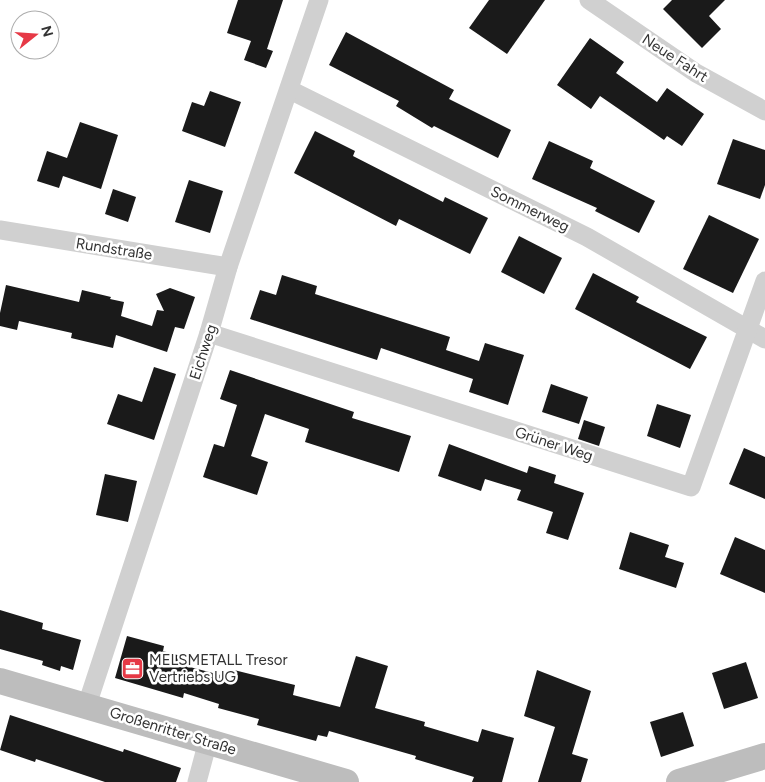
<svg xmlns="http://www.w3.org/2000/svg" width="765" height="782" font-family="Figtree,sans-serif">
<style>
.building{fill:#1a1a1a}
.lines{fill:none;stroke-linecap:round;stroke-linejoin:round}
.street{stroke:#d0d0d0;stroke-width:19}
.secondary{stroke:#bdbdbd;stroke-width:26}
.labels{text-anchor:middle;stroke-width:5;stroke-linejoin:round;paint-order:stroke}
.street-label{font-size:15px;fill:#333;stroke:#fff}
.poi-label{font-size:15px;fill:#333;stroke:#fff;text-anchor:start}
</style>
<rect width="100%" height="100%" fill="#fff"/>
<g class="building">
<polygon points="238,0 283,0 267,49 273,51 266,68 244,60 251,41 227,33"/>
<polygon points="489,0 545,0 507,54 469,28"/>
<polygon points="672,0 725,0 709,16 721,29 702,48 663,9"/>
<polygon points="346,32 454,90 449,99 511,130 498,158 434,126 432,128 396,106 399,101 329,65"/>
<polygon points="590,38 624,62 616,73 657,102 667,88 704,114 682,146 667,136 664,140 600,96 591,109 557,85"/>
<polygon points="210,91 241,102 225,147 182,131 192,102 204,106"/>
<polygon points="80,122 118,135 101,189 63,176 59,188 37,181 47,151 67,158"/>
<polygon points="315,131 355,151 353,156 443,202 445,197 488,218 470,254 399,219 396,226 294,173"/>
<polygon points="733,139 765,150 765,185 760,199 717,184"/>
<polygon points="549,141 593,161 590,168 655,201 639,233 595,211 597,208 532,179"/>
<polygon points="189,180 223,191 210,233 175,222"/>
<polygon points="113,189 136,197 128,222 105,214"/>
<polygon points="709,215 759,239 733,293 683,269"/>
<polygon points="519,236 562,258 544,294 501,272"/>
<polygon points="593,273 639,297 636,302 707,337 690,369 575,309"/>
<polygon points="282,275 317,286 315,294 450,337 446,350 479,361 485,343 524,355 508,405 469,392 473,379 440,368 381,348 377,360 250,319 260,290 276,295"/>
<polygon points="6,285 79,302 82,290 111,297 110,299 124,302 121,316 152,326 157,310 164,311 156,294 170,288 195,297 184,329 175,327 167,352 116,335 113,348 71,338 72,333 19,321 17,330 0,326 0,313"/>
<polygon points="154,367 176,374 154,440 107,424 118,394 142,402"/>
<polygon points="230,370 354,412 352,418 411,436 399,472 305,442 309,429 265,414 251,456 268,462 257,495 203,477 214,444 224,447 237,405 220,399"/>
<polygon points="551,384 588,397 579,424 542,412"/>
<polygon points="657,404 691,415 680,448 647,436"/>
<polygon points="584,420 605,427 599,446 578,439"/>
<polygon points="449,444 527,473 529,466 556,475 554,483 584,493 568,540 546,533 553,512 517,500 521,490 485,479 481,491 438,476"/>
<polygon points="744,448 765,457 765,499 729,484"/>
<polygon points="105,474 137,481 128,522 96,515"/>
<polygon points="630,532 669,545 665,557 684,563 676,588 619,569"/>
<polygon points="735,537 765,550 765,593 720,574"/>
<polygon points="0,610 43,623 42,629 81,640 73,670 61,666 60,671 42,665 43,661 0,649"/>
<polygon points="127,636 164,646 163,651 188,658 186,666 232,678 234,670 295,685 293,695 340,707 356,656 388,666 375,708 425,722 424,726 478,742 482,729 514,738 502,782 472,782 474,777 415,759 416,756 329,731 327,737 318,735 316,741 257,725 259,719 218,708 219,704 184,693 183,698 115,678"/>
<polygon points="746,662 758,698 724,709 712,673"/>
<polygon points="537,670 591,691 572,754 588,759 581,782 538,782 555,727 524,716"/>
<polygon points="683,712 694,746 661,757 650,722"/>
<polygon points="10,715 123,752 124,749 181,768 176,782 105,782 36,759 35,762 0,750"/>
</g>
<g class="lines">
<g class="street">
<polyline points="589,0 696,73 765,111"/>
<polyline points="290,90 587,237 765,339"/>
<polyline points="0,230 228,267"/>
<polyline points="209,333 691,487 765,281"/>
<polyline points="87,705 209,333 228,267 319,0"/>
<polyline points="197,782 208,741"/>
</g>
<g class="secondary">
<polyline points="0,681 346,782"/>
<polyline points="679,782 765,756"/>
</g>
</g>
<defs>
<symbol id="office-square" viewBox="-11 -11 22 22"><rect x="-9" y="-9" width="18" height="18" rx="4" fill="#e63946" stroke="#fff"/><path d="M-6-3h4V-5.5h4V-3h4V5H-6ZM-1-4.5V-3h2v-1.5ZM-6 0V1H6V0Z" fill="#fff"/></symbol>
</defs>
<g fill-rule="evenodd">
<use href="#office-square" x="120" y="656" width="25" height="25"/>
</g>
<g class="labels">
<g class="street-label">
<text transform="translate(675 58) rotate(33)" y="5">Neue Fahrt</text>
<text transform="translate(530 209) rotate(26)" y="5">Sommerweg</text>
<text transform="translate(114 249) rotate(9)" y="5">Rundstraße</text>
<text transform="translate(203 352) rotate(-72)" y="5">Eichweg</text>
<text transform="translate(554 444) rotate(18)" y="5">Grüner Weg</text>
<text transform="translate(173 731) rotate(17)" y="5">Großenritter Straße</text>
</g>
<g class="poi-label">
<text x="149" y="665">MELSMETALL Tresor<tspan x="149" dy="17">Vertriebs UG</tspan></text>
</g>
</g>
<g transform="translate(35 35) rotate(73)"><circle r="24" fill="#ffffff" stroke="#adadad"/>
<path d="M0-4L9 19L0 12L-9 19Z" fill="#e63946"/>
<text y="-8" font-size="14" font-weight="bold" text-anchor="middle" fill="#333333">N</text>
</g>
</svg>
